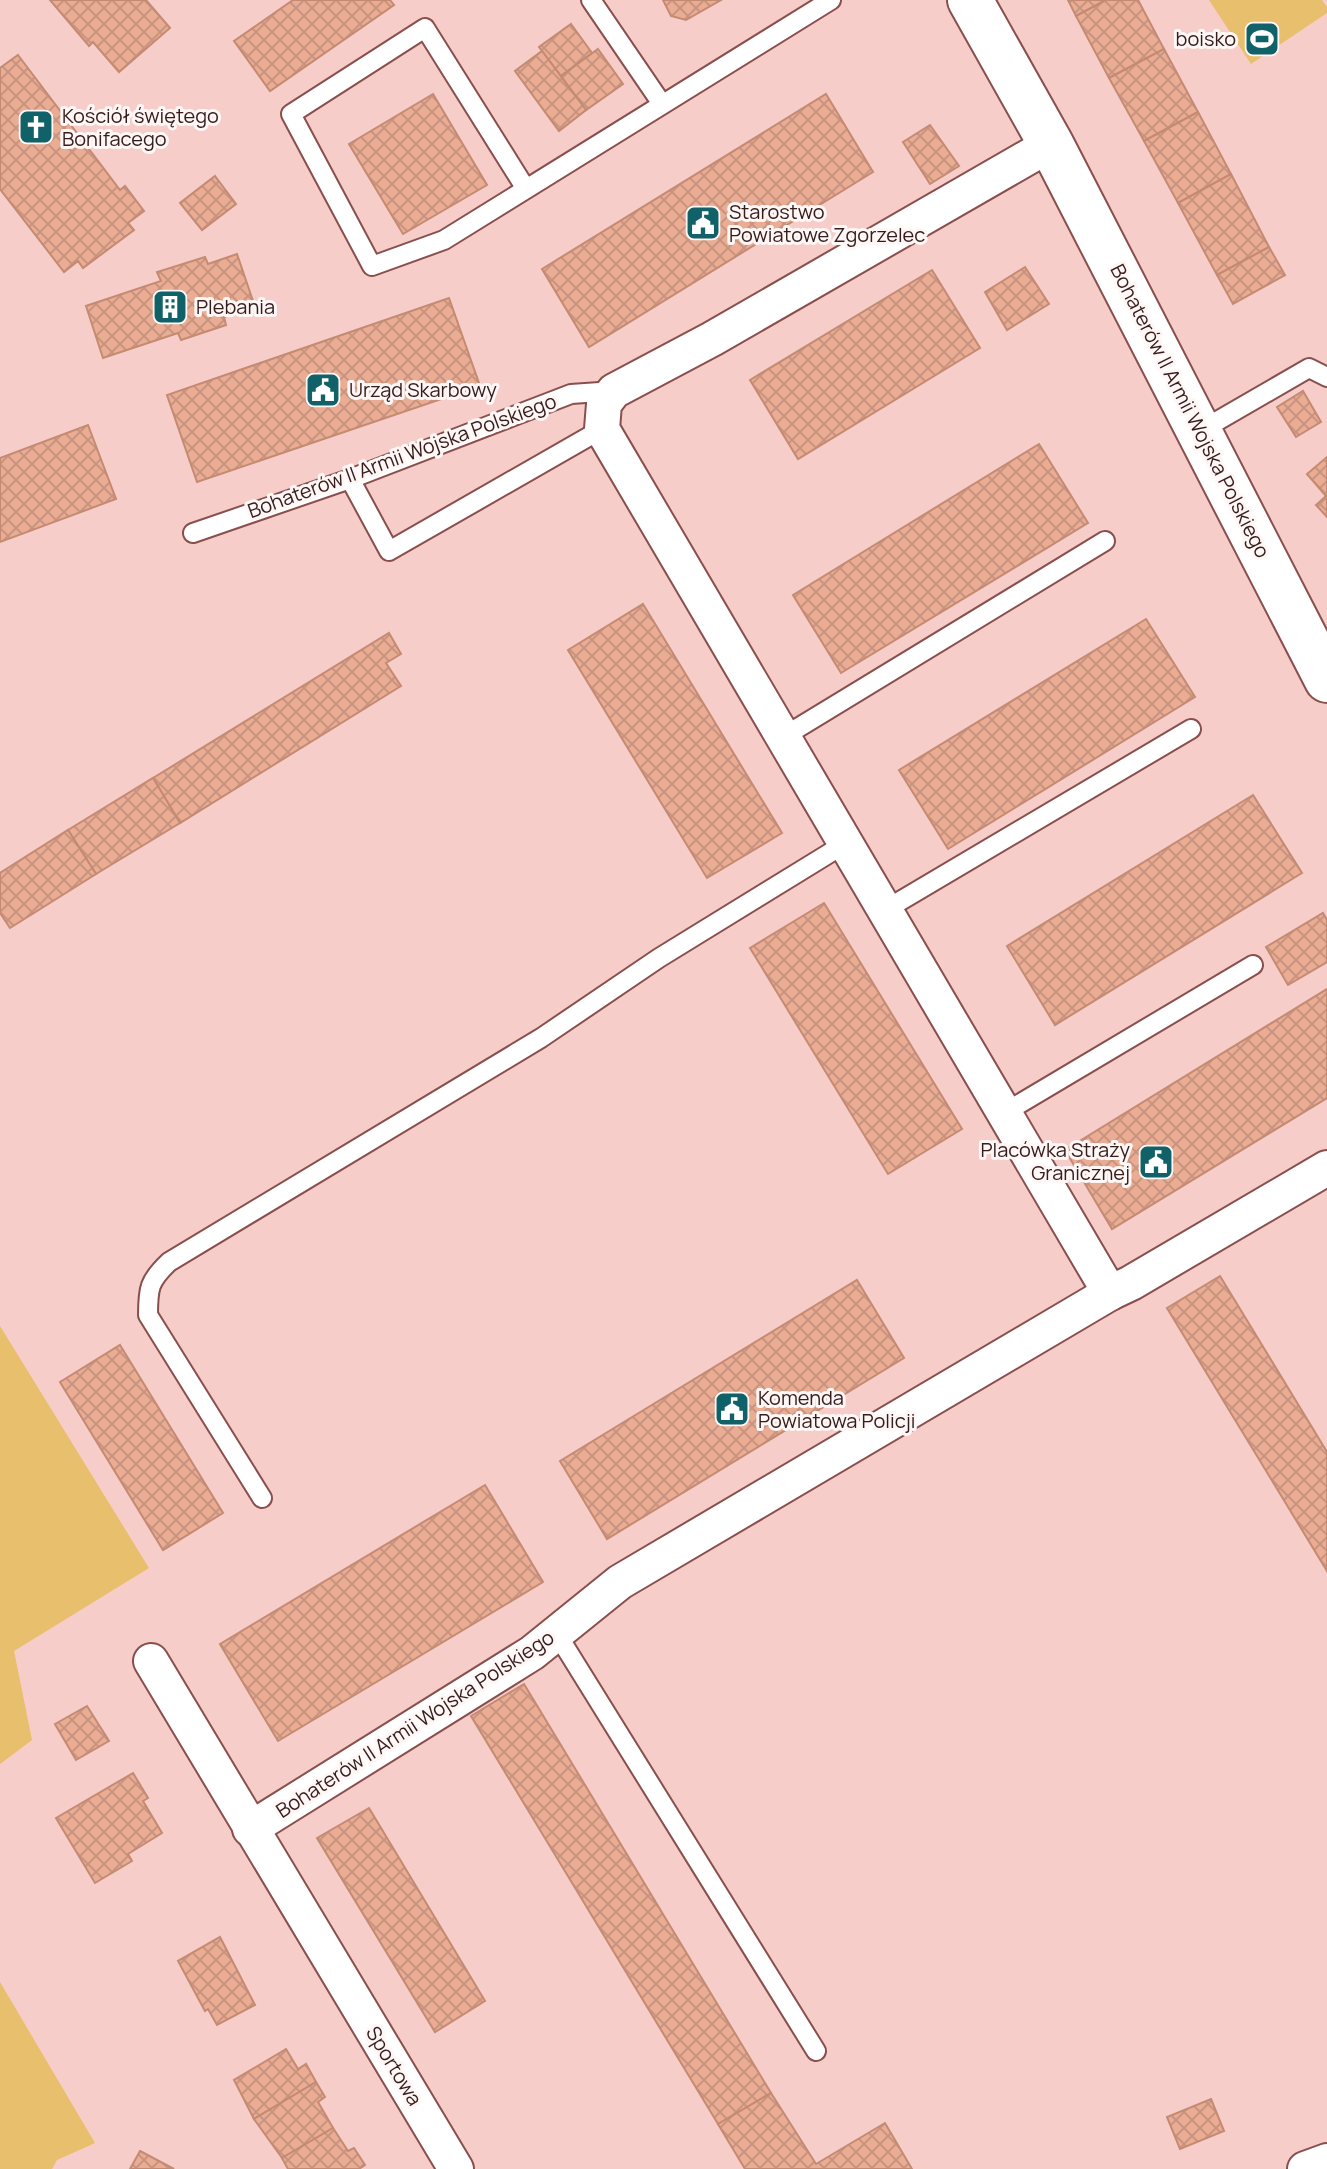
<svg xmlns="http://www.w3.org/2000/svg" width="1327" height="2169" font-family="Manrope,sans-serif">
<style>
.green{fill:#e8bf6d}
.building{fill:url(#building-cross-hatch);stroke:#c48a72;stroke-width:2}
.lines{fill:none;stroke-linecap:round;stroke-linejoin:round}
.lane-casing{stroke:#894f4c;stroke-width:22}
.street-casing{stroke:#894f4c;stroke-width:38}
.secondary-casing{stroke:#894f4c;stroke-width:48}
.lane{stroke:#fff;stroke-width:18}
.street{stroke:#fff;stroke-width:34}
.secondary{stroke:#fff;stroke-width:44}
.labels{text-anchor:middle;stroke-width:6;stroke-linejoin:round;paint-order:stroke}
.poi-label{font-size:20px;fill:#351c1b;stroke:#fef7f6;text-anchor:start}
.street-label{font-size:20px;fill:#351c1b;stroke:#fef7f6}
</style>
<defs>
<pattern id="building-cross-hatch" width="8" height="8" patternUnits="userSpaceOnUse" patternTransform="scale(2)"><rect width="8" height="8" fill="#eaad94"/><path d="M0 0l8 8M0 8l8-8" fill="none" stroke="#c9947f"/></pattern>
</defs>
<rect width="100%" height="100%" fill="#f6cdc9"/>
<g class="green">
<polygon points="1209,0 1322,0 1327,7 1327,13 1251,64"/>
<polygon points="0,1326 149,1568 14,1651 32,1740 0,1764"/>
<polygon points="0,1982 95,2143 57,2160 52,2169 0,2169"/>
</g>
<g class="building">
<polygon points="50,0 146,0 170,28 119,72 93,42 89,46"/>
<polygon points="293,0 390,0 394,5 270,91 234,41"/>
<polygon points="663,0 721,0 686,20 671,16"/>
<polygon points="1068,0 1106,0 1076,16"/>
<polygon points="1106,0 1138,0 1164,49 1109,78 1076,16"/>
<polygon points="571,24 592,53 561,76 539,47"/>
<polygon points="598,49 623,84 586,110 561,76"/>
<polygon points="1164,49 1198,112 1144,141 1109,78"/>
<polygon points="542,51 586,110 559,131 515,71"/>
<polygon points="18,55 120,190 125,186 144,211 128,223 134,230 83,268 78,261 64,272 0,189 0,68"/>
<polygon points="433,94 487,185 403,234 349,144"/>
<polygon points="826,94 873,172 589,347 542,269"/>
<polygon points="1198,112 1231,174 1178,203 1144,141"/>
<polygon points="930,125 959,166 930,184 903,142"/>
<polygon points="1231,174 1269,247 1217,275 1178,203"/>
<polygon points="215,176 236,204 202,230 180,203"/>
<polygon points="1269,247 1285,275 1233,304 1217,275"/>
<polygon points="237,254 255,307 224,317 226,325 181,340 178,333 103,358 86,306 161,281 157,272 205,257 208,264"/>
<polygon points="1025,267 1049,304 1007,330 985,292"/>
<polygon points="932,270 980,348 798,459 750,380"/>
<polygon points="449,298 480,386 197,482 167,395"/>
<polygon points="1303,391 1321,422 1296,437 1277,407"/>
<polygon points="88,425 116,499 0,542 0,458"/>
<polygon points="1039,444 1088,523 841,673 793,595"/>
<polygon points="1327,457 1327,517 1316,505 1326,496 1307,474"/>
<polygon points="643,604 782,833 707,878 568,650"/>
<polygon points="1146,619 1195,697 948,849 899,770"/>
<polygon points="389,633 401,654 386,663 401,686 180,823 153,778"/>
<polygon points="153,778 180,823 96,874 68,830"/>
<polygon points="1253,795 1302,873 1055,1025 1007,946"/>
<polygon points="68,830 96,874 10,928 0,913 0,873"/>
<polygon points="824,903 962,1129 888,1174 750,948"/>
<polygon points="1323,913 1327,920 1327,962 1288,985 1266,947"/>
<polygon points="1327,989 1327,1098 1112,1229 1065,1150"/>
<polygon points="1220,1276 1327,1452 1327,1571 1167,1308"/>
<polygon points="857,1280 904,1358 607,1539 560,1461"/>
<polygon points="120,1345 223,1513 163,1550 60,1382"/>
<polygon points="485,1485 543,1582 278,1741 220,1644"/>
<polygon points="524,1684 771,2093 718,2124 471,1716"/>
<polygon points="87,1706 109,1741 76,1760 55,1724"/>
<polygon points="133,1773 148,1798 143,1801 162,1833 128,1854 132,1861 95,1883 56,1818"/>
<polygon points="369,1808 485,2001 435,2032 317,1838"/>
<polygon points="220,1937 255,2005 217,2025 208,2009 205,2011 178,1961"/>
<polygon points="286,2049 298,2069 306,2064 316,2082 254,2119 234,2080"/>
<polygon points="316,2082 325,2097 318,2102 333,2128 282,2158 254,2119"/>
<polygon points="771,2093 816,2164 885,2123 912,2169 745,2169 718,2124"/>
<polygon points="1211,2099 1224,2131 1180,2149 1167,2117"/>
<polygon points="333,2128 348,2151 354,2148 365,2165 359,2169 288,2169 282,2158"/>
<polygon points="140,2151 174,2169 130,2169"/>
</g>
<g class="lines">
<defs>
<g id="lane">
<polyline points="591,0 662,104"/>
<polyline points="526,189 425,28 291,114 372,266 444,240 831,0"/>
<polyline points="1200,431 1309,368 1327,377"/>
<polyline points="350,479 389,551 602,429"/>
<polyline points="193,533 350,479 571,394 614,391"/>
<polyline points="783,737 1105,541"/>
<polyline points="885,910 1191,729"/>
<polyline points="1004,1113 1253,965"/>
<path d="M262,1498L148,1315C148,1288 149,1281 169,1262L541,1038L659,958L846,843"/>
<polyline points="557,1634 816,2051"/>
</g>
<g id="street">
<polyline points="1051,144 712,339 614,391 604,404 602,429 1110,1293"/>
<polyline points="151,1661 456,2169"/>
<polyline points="250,1829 532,1653 620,1582 1110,1293 1131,1283 1327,1168"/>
<polyline points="1305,2169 1327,2161"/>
</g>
<polyline id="secondary" points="970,0 1051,144 1327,680"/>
</defs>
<use href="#lane" class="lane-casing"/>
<use href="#street" class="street-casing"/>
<use href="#secondary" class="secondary-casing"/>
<use href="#lane" class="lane"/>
<use href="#street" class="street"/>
<use href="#secondary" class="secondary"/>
</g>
<defs>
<symbol id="stadium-square" viewBox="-11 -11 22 22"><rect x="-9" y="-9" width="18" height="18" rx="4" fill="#116168" stroke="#fef7f6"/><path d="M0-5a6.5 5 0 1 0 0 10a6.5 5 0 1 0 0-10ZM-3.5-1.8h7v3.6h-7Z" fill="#fff"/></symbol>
<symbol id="church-square" viewBox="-11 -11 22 22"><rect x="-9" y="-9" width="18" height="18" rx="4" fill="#116168" stroke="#fef7f6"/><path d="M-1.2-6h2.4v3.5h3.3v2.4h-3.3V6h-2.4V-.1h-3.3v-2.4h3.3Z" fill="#fff"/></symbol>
<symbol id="civic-square" viewBox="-11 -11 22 22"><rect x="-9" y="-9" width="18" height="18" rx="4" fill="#116168" stroke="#fef7f6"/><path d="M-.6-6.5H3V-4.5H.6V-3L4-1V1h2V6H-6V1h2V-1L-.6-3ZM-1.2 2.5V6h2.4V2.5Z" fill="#fff"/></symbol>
<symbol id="building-square" viewBox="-11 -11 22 22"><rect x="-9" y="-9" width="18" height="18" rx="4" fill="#116168" stroke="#fef7f6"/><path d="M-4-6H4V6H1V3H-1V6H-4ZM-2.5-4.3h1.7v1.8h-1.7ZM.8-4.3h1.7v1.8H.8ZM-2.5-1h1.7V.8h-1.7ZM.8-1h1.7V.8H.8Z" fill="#fff"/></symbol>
</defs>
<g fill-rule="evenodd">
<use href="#stadium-square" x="1242" y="19" width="40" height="40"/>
<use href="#church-square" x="16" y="107" width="40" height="40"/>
<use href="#civic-square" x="683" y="203" width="40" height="40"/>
<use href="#building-square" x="150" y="287" width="40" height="40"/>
<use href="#civic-square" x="303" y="370" width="40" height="40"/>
<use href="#civic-square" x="1136" y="1142" width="40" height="40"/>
<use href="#civic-square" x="712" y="1389" width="40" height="40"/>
</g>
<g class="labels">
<g class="poi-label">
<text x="1236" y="46" text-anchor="end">boisko</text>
<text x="62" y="123">Kościół świętego<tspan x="62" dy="23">Bonifacego</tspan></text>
<text x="729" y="219">Starostwo<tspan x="729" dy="23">Powiatowe Zgorzelec</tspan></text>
<text x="196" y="314">Plebania</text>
<text x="349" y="397">Urząd Skarbowy</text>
<text x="1130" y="1157" text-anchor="end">Placówka Straży<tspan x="1130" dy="23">Granicznej</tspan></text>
<text x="758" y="1405">Komenda<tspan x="758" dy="23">Powiatowa Policji</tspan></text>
</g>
<g class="street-label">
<text transform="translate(1190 411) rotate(63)" y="7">Bohaterów II Armii Wojska Polskiego</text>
<text transform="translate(402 456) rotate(-20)" y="7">Bohaterów II Armii Wojska Polskiego</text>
<text transform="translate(415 1724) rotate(-33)" y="7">Bohaterów II Armii Wojska Polskiego</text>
<text transform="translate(394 2066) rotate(59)" y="7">Sportowa</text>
</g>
</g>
</svg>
